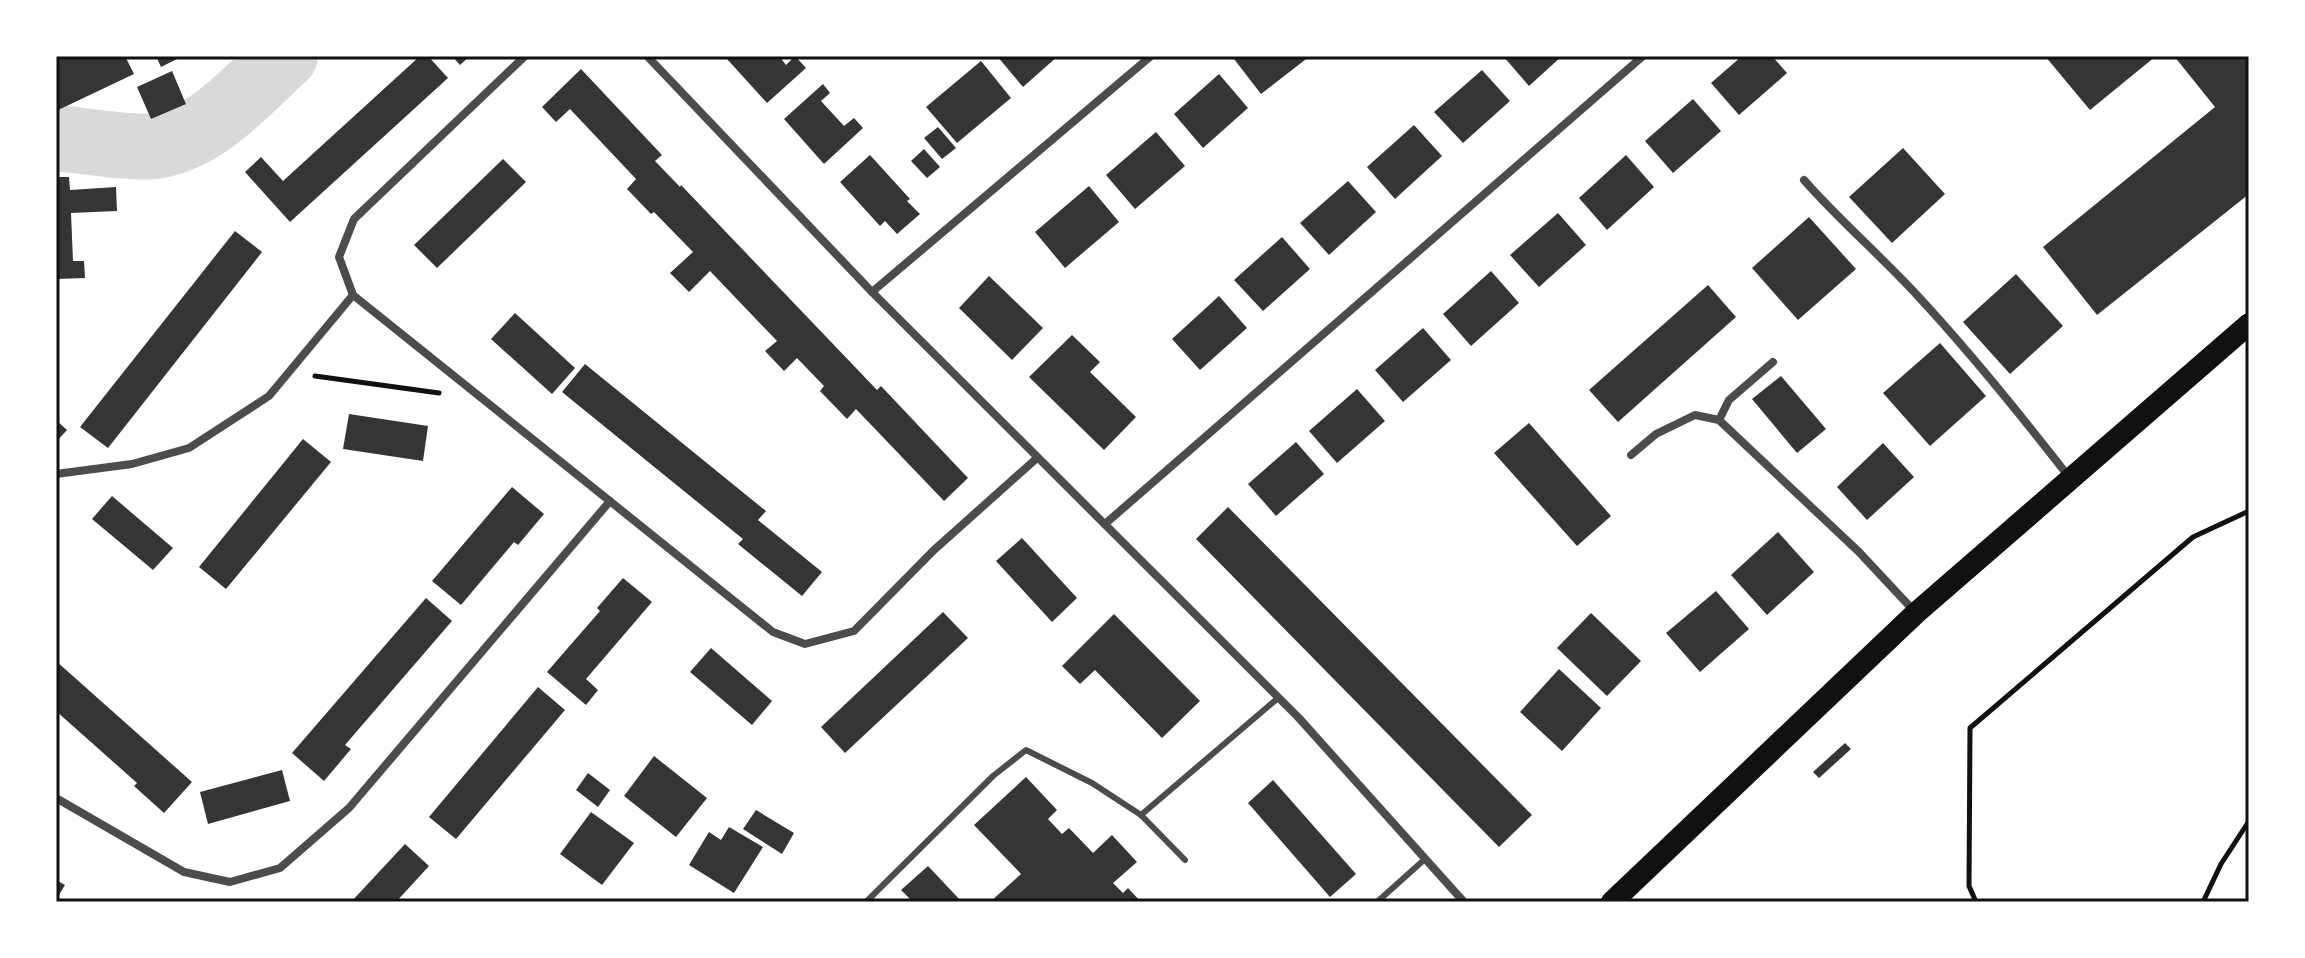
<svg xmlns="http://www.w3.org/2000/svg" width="2305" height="958" font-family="'Titillium Web',sans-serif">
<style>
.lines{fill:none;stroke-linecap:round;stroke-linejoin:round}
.river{stroke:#d9d9d9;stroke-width:66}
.building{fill:#353535}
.path{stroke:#111;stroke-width:5}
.service{stroke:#4c4c4c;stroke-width:6}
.minor{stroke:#4c4c4c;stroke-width:8}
.trunk{stroke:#111;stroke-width:22}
.neatline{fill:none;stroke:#111;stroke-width:3}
</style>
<rect width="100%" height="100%" fill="#fff"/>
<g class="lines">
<path class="river" d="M56,138C82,140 131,149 155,146C208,138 247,90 285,56"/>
</g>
<g class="building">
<polygon points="66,56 125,56 134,74 56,111 56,61"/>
<polygon points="156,56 183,56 161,67"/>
<polygon points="420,56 428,56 448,78 290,222 245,172 261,157 283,181"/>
<polygon points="452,56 470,56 460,65"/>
<polygon points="731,56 779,56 786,65 795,56 806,68 767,103 727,59"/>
<polygon points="997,56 1058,56 1023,87"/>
<polygon points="1238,56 1310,56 1261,94 1234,59"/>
<polygon points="1503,56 1562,56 1529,86"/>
<polygon points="1742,56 1772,56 1787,73 1739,115 1711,83"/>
<polygon points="2045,56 2156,56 2090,110"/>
<polygon points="2174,56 2249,56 2249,194 2097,315 2043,247 2215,107"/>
<polygon points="981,61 1011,98 957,143 926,107"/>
<polygon points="581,69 662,155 655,161 680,187 681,185 877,390 881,386 968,478 944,501 856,409 847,419 820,391 824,386 797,358 784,371 765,351 777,341 710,271 689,292 670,273 693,252 654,212 651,214 627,189 636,179 570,109 556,122 542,107"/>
<polygon points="1482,70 1510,101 1463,143 1434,112"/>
<polygon points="172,71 186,104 151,119 137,87"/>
<polygon points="1219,74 1248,108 1203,148 1174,114"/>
<polygon points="823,84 830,93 821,101 844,126 854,118 863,128 824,164 784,119"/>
<polygon points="1693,99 1721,131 1673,173 1645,141"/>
<polygon points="1414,125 1442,156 1395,199 1367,167"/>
<polygon points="938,127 956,148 942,159 924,138"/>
<polygon points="1156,132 1185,166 1135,209 1106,175"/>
<polygon points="1903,148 1945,194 1892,243 1849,197"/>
<polygon points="924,149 940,167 927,178 911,161"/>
<polygon points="870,155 910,199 907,201 920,214 897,234 885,221 880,226 840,182"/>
<polygon points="1626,155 1654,187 1607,230 1579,198"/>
<polygon points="503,159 526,182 437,268 414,245"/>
<polygon points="56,177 69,177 70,190 116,187 117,211 71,213 73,261 84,261 85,278 56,279"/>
<polygon points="1348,181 1376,212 1329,255 1300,223"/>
<polygon points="1089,186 1119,222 1065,268 1035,232"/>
<polygon points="1558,213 1586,245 1539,287 1510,255"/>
<polygon points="1809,217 1856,269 1798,320 1752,268"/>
<polygon points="235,231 262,252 108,448 80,427"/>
<polygon points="1282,237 1310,269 1263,311 1234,280"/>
<polygon points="1491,271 1519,303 1471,346 1443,314"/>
<polygon points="2016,274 2063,326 2010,374 1963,322"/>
<polygon points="989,276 1043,328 1012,360 959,308"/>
<polygon points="1708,285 1736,317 1618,422 1589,390"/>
<polygon points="1219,296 1247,328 1200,370 1172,339"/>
<polygon points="515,313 575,368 552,394 491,339"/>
<polygon points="1423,328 1451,360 1403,402 1375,370"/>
<polygon points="1072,335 1100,362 1090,372 1136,417 1104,450 1029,377"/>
<polygon points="1940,343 1986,396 1930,446 1883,393"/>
<polygon points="585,364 766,511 758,520 822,572 802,596 738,544 743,539 562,392"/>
<polygon points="1781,376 1826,429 1797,453 1752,399"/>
<polygon points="1357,389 1385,421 1337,463 1309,431"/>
<polygon points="349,414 428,426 423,461 343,449"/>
<polygon points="56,420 67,430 56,442"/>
<polygon points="1529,423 1611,516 1577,546 1494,453"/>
<polygon points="303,439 331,462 226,589 199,567"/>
<polygon points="1296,442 1324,474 1276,516 1248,484"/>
<polygon points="1883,443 1914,477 1867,520 1837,487"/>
<polygon points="512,487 544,514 518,545 514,542 461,605 432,581"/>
<polygon points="112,496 173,548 153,570 92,519"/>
<polygon points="1228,507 1532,815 1499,847 1196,539"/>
<polygon points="1778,532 1814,572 1767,615 1731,575"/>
<polygon points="1022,538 1077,598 1052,622 996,561"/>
<polygon points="623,578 652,602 586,679 598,690 586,705 547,672 600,611 597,608"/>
<polygon points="1716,591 1749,629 1700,672 1666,633"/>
<polygon points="426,598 452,621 345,745 351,749 324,781 292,753"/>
<polygon points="943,612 968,638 845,753 821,727"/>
<polygon points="1591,613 1641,661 1607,696 1557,648"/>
<polygon points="1114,614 1200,701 1162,738 1095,670 1080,684 1062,666"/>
<polygon points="711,648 772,701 752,725 690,672"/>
<polygon points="56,661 192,782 164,813 134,786 137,783 56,711"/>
<polygon points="1559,669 1601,708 1562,751 1520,712"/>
<polygon points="538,687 565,710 456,839 429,817"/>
<polygon points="1845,743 1851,749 1819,778 1813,772"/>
<polygon points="654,756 707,798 676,837 624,796"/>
<polygon points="282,770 290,801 208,824 200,792"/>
<polygon points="588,773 610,790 598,807 576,790"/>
<polygon points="1026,777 1057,810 1048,819 1062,834 1069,828 1093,853 1112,835 1137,862 1113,883 1123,893 1128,888 1141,902 990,902 1021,874 974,825"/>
<polygon points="1273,780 1356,874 1330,897 1248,803"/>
<polygon points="756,810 794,833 782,854 743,829"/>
<polygon points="591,812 634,843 602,885 560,854"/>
<polygon points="729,827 763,847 734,893 689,865 709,832 721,840"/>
<polygon points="405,844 429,866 396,902 351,902"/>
<polygon points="928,866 962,902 913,902 901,890"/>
<polygon points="56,880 65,885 56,900"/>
</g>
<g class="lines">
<g class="path">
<polyline points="315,376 439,393"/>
<polyline points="1976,902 1969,886 1970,728 2193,537 2249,511"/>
<polyline points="2203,902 2221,864 2249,821"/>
</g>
<g class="service">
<polyline points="1141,815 1278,698"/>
<polyline points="866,902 993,776 1026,750 1092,783 1141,815 1185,860"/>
<polyline points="1377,902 1425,859"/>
</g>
<g class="minor">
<polyline points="525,56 354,219 339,257 353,295 773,632 805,644 854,631 934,550 1037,458"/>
<polyline points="647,56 872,292 1298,717 1464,902"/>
<path d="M1804,180C1839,220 1880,255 1916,294C1970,352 2020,414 2069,477"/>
<polyline points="872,292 1151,56"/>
<polyline points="1719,420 1729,400 1773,362"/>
<polyline points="1631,455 1656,434 1695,415 1719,420 1859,552 1915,612"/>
<polyline points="56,474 132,464 189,448 269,396 353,295"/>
<polyline points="1105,524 1643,56"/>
<polyline points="56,798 184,872 230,882 280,868 349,808 610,501"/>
</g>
<polyline class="trunk" points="1612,902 1916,613 2249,324"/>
</g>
<rect width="2305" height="958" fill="none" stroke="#ffffff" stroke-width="116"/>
<rect x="58" y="58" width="2189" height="842" class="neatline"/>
</svg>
